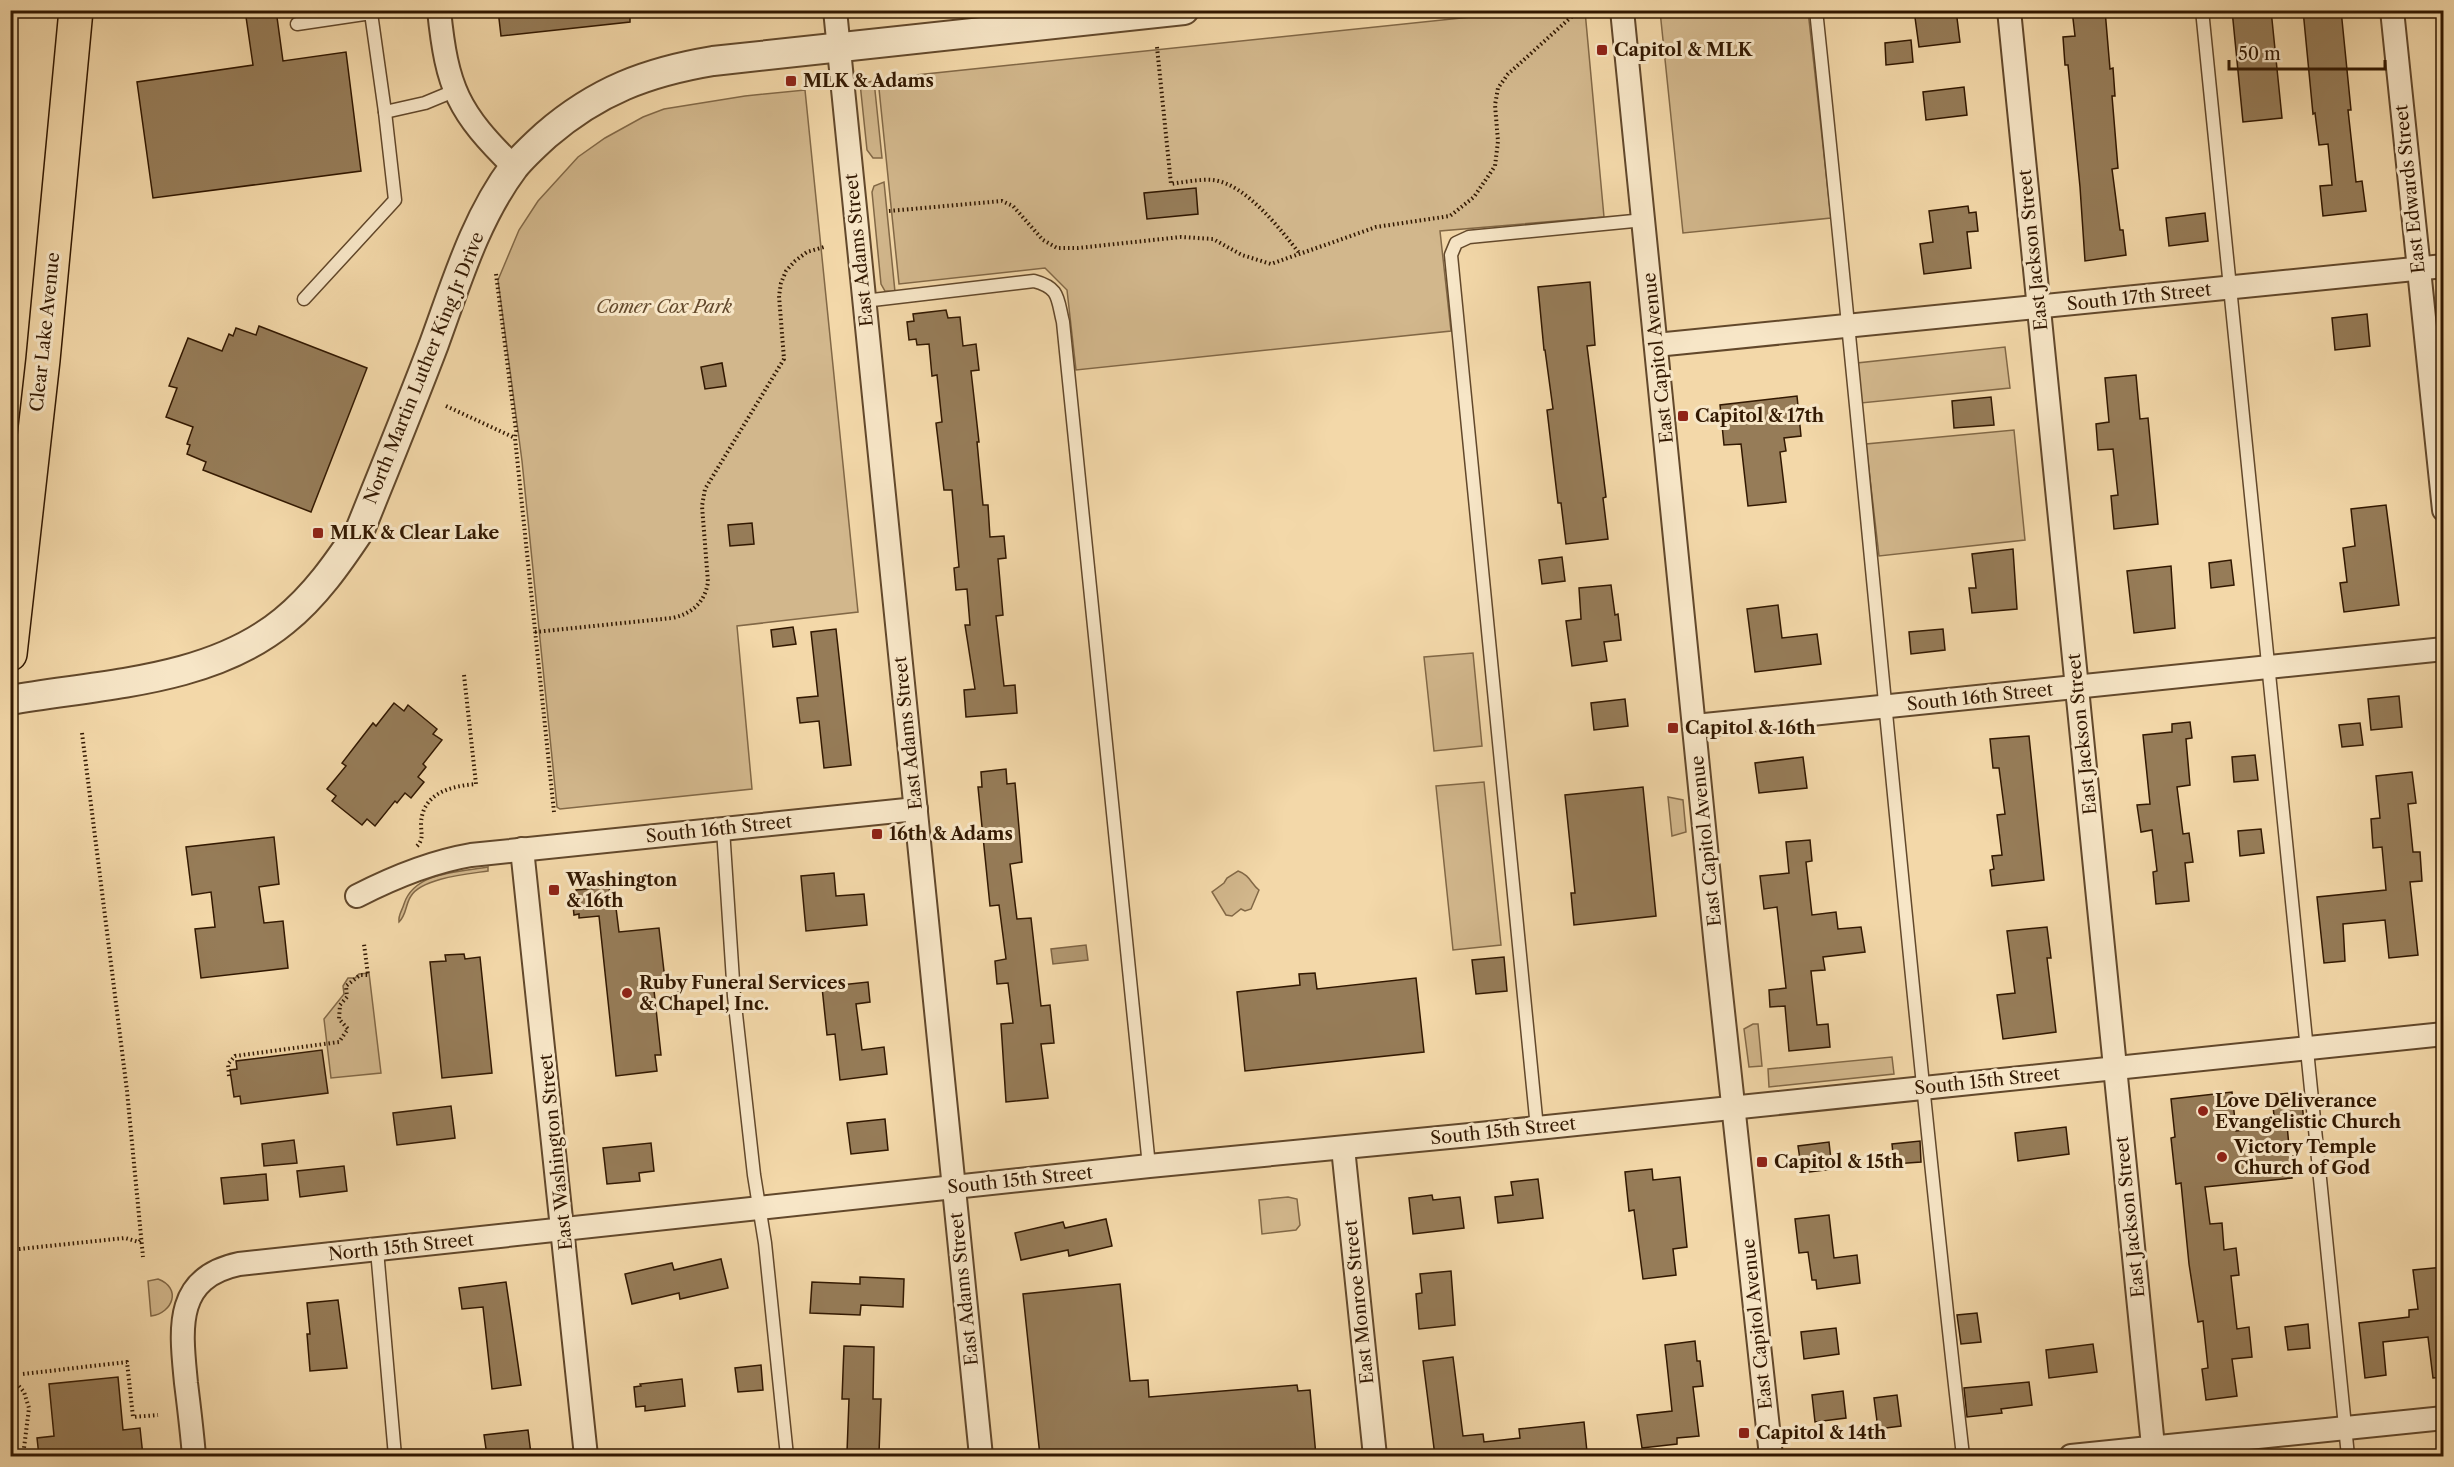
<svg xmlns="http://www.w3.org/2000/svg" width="2454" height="1467" font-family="'Libre Caslon Text',serif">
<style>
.green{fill:#d2b78c;stroke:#826846;stroke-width:1.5}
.water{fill:#b19770;stroke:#7e6444;stroke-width:1.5}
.building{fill:#967c58;stroke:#321801;stroke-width:1.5}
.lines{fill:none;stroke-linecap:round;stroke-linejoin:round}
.service-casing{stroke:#62482b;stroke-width:15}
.minor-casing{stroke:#62482b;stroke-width:26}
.tertiary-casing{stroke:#62482b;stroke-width:32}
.primary-casing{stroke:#321801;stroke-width:36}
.path{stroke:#321801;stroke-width:4;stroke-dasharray:1.5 3;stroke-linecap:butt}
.service{stroke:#f7e6c7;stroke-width:12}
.minor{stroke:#f7e6c7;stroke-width:22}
.tertiary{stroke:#f7e6c7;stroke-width:28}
.primary{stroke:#f3d8a9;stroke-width:33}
.poi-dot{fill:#8f2418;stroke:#f7e6c7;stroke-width:2}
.labels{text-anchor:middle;stroke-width:6;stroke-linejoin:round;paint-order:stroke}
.poi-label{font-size:18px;font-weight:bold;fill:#321801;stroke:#f7e6c7;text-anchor:start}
.street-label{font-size:18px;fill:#321801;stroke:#f7e6c7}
.park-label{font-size:18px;font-style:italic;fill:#62482b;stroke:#f7e6c7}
</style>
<rect width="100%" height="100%" fill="#f3d8a9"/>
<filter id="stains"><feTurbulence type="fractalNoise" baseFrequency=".00333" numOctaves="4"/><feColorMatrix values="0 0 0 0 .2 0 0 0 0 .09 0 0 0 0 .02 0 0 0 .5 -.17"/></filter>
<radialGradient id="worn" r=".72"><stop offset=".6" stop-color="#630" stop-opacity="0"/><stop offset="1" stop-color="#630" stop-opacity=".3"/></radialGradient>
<g class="green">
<polygon points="1528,11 1585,11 1604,217 1440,231 1451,331 1076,370 1067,290 1045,268 899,284 878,79"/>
<polygon points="1660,11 1808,11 1831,218 1683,233"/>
<polygon points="874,81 882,158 873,158 867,150 860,83"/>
<polygon points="805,90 858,612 737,626 752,789 560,809 557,807 522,461 498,280 519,230 538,201 578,157 605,138 643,117 664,109 745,96"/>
<polygon points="884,182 895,292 885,291 881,284 872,192 874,186"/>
<polygon points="2005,347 2010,388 1861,403 1857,363"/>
<polygon points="2014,430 2025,540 1879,556 1866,444"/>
<polygon points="1473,653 1482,746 1434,751 1424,657"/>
<polygon points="1484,782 1501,945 1453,950 1436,786"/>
<polygon points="1668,797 1683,800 1686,832 1672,836"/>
<path d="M488,867V871C468,874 422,878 411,896C405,905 407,914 399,922C398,915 402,911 404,904C414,872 459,872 488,867Z"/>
<path d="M1238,871C1250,875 1251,884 1259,890L1251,909L1245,911L1241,909L1232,916L1226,915L1212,892L1224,883L1227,878Z"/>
<polygon points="369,973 381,1073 331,1078 324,1019 344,994 343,986 348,978 355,978 359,974"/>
<polygon points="1753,1024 1758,1024 1762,1066 1749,1067 1744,1029"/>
<polygon points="1892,1057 1894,1074 1769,1087 1768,1069"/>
<polygon points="1288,1197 1297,1199 1300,1225 1296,1230 1262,1234 1259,1200"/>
<path d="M158,1279C182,1288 173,1313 151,1316L148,1281Z"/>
</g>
<polygon class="water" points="1086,945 1088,960 1053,964 1051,949"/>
<g class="building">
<polygon points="245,10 276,10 283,61 346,52 361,171 153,198 137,82 253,65"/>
<polygon points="498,10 630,10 630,22 501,36"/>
<polygon points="1914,10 1956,10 1960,42 1919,47"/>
<polygon points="2072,10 2105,10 2110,69 2113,68 2115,96 2112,96 2118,168 2112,169 2120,230 2123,230 2126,255 2085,261 2080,187 2068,65 2065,65 2063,37 2075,36"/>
<polygon points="2232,10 2271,10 2282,118 2243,122"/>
<polygon points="2303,10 2341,10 2351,110 2348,110 2356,182 2362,181 2366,211 2323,216 2320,186 2332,185 2328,144 2319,145 2315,113 2313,114"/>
<polygon points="1911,40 1913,62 1886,65 1885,43"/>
<polygon points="1964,87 1967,115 1926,120 1923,92"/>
<polygon points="1196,188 1198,214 1147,219 1144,193"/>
<polygon points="1968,206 1969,213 1976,212 1978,231 1967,232 1971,268 1924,274 1920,244 1933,242 1929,211"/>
<polygon points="2205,213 2208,241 2169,246 2166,218"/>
<polygon points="1590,282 1595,345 1587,346 1606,497 1603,498 1608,539 1566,544 1561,503 1558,503 1547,410 1553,409 1545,350 1544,350 1538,287"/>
<polygon points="946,310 948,318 960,317 963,346 976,344 979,370 971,371 979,442 977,442 983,505 988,505 990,537 1004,536 1006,558 998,559 1003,615 996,616 1004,686 1015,685 1017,713 966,717 964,690 975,689 965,625 970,625 967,589 956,590 954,568 959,567 952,490 944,490 936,423 942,422 937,375 932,376 929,344 917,345 916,339 909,340 907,322 914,321 913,314"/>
<polygon points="2367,314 2370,346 2335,350 2332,318"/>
<polygon points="259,326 367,368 311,512 203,470 206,462 187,454 190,445 187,444 193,427 166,417 177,388 169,386 188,338 222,351 229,334 233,336 236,328 256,335"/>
<polygon points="722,363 726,386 705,389 701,367"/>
<polygon points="2136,375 2140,419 2148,418 2158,524 2114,529 2111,496 2118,495 2113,449 2098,450 2096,424 2109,422 2105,378"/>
<polygon points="1797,396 1801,436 1784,438 1786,451 1780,452 1786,502 1748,506 1741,444 1724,445 1720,405"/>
<polygon points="1991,397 1994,425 1954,428 1952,401"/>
<polygon points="2386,505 2399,605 2344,612 2340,583 2347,582 2343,548 2355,546 2351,509"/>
<polygon points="752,523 754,544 730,546 728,525"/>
<polygon points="2013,549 2017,609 1972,613 1969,588 1976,588 1972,554"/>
<polygon points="1562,557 1565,581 1542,584 1539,560"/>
<polygon points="2231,560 2234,585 2211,588 2209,563"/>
<polygon points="2171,566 2175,628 2134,633 2127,571"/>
<polygon points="1611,585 1615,615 1618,614 1621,640 1604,642 1607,661 1572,666 1566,621 1581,619 1579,588"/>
<polygon points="1778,605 1782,638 1817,634 1821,664 1755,672 1747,609"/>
<polygon points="793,627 796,644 773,647 771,630"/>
<polygon points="836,629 851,765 824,768 819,721 800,723 797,698 818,696 811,632"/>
<polygon points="1943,629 1945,650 1911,654 1909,632"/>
<polygon points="2399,696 2402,727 2371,730 2368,699"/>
<polygon points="1625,699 1628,726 1594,730 1591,703"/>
<polygon points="394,703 404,711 408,705 437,729 433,734 442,740 423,764 426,767 418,777 424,782 411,798 405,793 397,803 395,801 375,826 367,819 362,825 332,801 336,796 327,789 346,766 342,763 373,723 376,726"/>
<polygon points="2190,722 2192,738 2186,739 2190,785 2177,787 2183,834 2189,833 2193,862 2185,863 2189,901 2156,904 2153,872 2157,871 2152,830 2141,832 2137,805 2150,804 2143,735 2172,732 2172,724"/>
<polygon points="2360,723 2363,745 2342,747 2339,725"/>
<polygon points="2029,736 2044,880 1992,886 1990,870 1994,869 1992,856 2002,855 1997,815 2005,814 1999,768 1993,768 1990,739"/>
<polygon points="2255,755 2258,780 2234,782 2232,757"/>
<polygon points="1803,757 1807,788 1759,793 1755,763"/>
<polygon points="1006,769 1007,784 1015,783 1022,862 1010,864 1017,919 1031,918 1041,1006 1050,1005 1054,1043 1041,1044 1048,1098 1006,1102 1001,1024 1013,1023 1008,983 997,984 995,961 1006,959 999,905 990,906 978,787 982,787 981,772"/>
<polygon points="2412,772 2416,803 2408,804 2413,852 2420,852 2422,881 2410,882 2418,955 2389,958 2385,920 2343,924 2345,961 2324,963 2317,897 2386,890 2382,847 2373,848 2371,819 2380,818 2376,776"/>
<polygon points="1643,787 1656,916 1574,925 1571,893 1575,893 1565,795"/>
<polygon points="2261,829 2264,853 2240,856 2238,831"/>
<polygon points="274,837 279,884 259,887 264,923 283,921 288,968 201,978 195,929 215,927 211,892 192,895 186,847"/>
<polygon points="1810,840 1812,861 1806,862 1812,915 1836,912 1838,929 1861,927 1865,952 1823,957 1825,970 1811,971 1817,1025 1828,1024 1830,1047 1789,1051 1785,1006 1770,1007 1769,990 1786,988 1777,907 1764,909 1760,876 1789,873 1786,842"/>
<polygon points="834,873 836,896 864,894 867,925 806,931 801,876"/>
<polygon points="609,887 610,893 614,892 619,932 659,928 665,980 653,981 661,1055 655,1055 657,1071 616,1076 599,916 579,918 579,914 574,915 572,895 577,895 576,890"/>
<polygon points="2047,927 2051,958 2047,958 2056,1032 2003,1039 1997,995 2015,993 2007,931"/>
<polygon points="464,954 465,959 480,957 492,1073 442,1078 430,962 446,961 445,955"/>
<polygon points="1504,957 1507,991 1476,994 1472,960"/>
<polygon points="1315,973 1317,989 1416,978 1424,1052 1245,1071 1237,992 1300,985 1299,974"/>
<polygon points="868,982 870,1002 856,1004 862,1050 884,1047 887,1074 840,1080 835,1034 827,1035 822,987"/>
<polygon points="322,1050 328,1093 241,1104 240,1096 234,1097 230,1070 237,1069 236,1061"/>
<polygon points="2232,1092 2236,1131 2267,1128 2266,1117 2274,1116 2272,1095 2301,1092 2304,1123 2287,1125 2292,1178 2205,1187 2210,1224 2222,1223 2224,1250 2236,1248 2239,1275 2231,1276 2237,1329 2249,1327 2252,1357 2232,1359 2237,1396 2206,1400 2202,1369 2208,1368 2203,1321 2198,1322 2189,1264 2181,1183 2176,1184 2171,1138 2175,1137 2171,1099"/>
<polygon points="451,1106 455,1138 397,1145 393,1113"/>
<polygon points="885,1119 888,1150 851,1154 847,1123"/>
<polygon points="2066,1127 2069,1154 2018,1161 2015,1133"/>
<polygon points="294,1140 297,1163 264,1166 262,1144"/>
<polygon points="1920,1141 1921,1162 1894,1164 1892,1144"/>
<polygon points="1829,1142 1832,1169 1802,1173 1798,1146"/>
<polygon points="651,1143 654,1171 639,1173 640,1181 607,1184 603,1148"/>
<polygon points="344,1166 347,1191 300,1197 297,1171"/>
<polygon points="1652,1169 1653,1180 1680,1177 1687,1247 1673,1249 1676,1275 1643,1279 1634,1210 1629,1211 1625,1172"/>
<polygon points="266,1174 268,1200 224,1204 221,1178"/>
<polygon points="1538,1179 1543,1218 1498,1223 1495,1197 1513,1195 1511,1182"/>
<polygon points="1432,1195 1433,1200 1460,1197 1464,1228 1413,1234 1409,1198"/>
<polygon points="1829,1215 1834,1258 1857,1255 1860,1283 1817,1289 1816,1280 1812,1280 1808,1252 1799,1253 1795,1219"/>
<polygon points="1106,1219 1112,1246 1069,1256 1068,1250 1021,1260 1015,1233 1063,1222 1065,1228"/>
<polygon points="721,1259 728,1288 680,1299 679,1293 632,1304 625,1274 672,1263 674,1270"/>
<polygon points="2444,1267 2444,1377 2433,1378 2428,1337 2383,1342 2386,1375 2365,1378 2359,1323 2409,1317 2409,1310 2418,1309 2413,1270"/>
<polygon points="1451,1271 1455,1325 1419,1329 1416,1294 1422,1293 1420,1274"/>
<polygon points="860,1277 904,1279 903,1307 861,1305 860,1315 810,1313 812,1282 860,1284"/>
<polygon points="506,1282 521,1385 492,1389 483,1307 462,1309 459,1288"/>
<polygon points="1120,1284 1130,1381 1148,1380 1149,1397 1297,1385 1298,1391 1310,1390 1316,1456 1040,1456 1023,1294"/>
<polygon points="338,1300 347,1368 310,1371 307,1334 310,1334 307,1303"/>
<polygon points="1977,1313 1981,1342 1961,1344 1957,1315"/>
<polygon points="2308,1324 2310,1348 2288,1350 2285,1327"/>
<polygon points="1836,1328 1839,1354 1804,1359 1801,1332"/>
<polygon points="1695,1341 1697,1361 1700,1361 1703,1386 1693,1387 1699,1436 1677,1438 1677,1444 1642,1448 1637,1415 1672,1411 1665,1345"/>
<polygon points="2093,1344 2097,1372 2049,1378 2046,1350"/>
<polygon points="844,1346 874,1347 873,1399 881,1399 879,1453 847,1452 849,1399 842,1399"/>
<polygon points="1453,1357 1463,1436 1483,1434 1484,1442 1520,1438 1519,1429 1584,1422 1587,1452 1546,1456 1435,1456 1423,1361"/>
<polygon points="761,1365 763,1390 738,1392 735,1368"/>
<polygon points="118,1377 123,1430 140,1428 143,1456 39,1456 37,1438 54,1436 49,1384"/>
<polygon points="682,1379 685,1406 645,1411 645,1406 636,1407 634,1387 641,1386 640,1384"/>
<polygon points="2029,1382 2032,1405 2001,1409 2002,1413 1967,1417 1964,1388"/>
<polygon points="1843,1391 1846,1418 1815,1422 1812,1395"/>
<polygon points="1897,1395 1901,1426 1878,1429 1874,1398"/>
<polygon points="528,1430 531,1454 487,1456 484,1435"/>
</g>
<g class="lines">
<defs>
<g id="service">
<path d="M1816,10C1867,492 1908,975 1963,1456"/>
<polyline points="2202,10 2348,1456"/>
<polyline points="297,24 371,13 385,112 425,103 454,91"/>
<polyline points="304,299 395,200 385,112"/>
<path d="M864,301L1034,281C1060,288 1057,298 1063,322L1149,1166"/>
<polyline points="723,829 734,996 754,1175 765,1243 787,1456"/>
<polyline points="1537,1128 1451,255 1456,243 1469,237 1644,220"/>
<polyline points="377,1250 395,1456"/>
</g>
<g id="minor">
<path d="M439,10C447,89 458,112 514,167"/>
<polyline points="835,10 981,1456"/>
<polyline points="1622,10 1716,947 1771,1456"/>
<polyline points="2009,10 2154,1456"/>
<polyline points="2392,10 2444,510"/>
<polyline points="1656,345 2444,266"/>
<polyline points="1695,726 2444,649"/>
<polyline points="522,849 586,1456"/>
<path d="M357,896C394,877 430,862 471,855L916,809"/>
<polyline points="1343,1148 1375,1456"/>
<path d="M194,1456C192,1432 189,1407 186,1383C181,1330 173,1278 239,1264L1149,1166L1470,1135L2444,1034"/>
<polyline points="2071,1456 2444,1418"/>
</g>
<path id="tertiary" d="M10,700C102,684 210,682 284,621C315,596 338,563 360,530C385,468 410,407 434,344C456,284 475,219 514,167C523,156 535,145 546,135C597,91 647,72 713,61L1184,10"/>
<polyline id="primary" points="10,654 43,360 76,10"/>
</defs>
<use href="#service" class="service-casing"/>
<use href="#minor" class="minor-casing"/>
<use href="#tertiary" class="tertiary-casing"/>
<use href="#primary" class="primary-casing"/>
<g class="path">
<path d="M1157,47L1171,184C1184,182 1200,179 1213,180C1246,184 1280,229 1300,254"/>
<polyline points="889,211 1002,201 1013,206 1043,240 1057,248 1078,248 1181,237 1213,239 1242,255 1271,264 1376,227 1450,216 1474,197 1495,166 1498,141 1495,105 1498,88 1508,74 1579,10"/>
<polyline points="496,274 516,431 515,438 554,812"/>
<polyline points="446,406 515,438"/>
<path d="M535,632L672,618C692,614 705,602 708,582L702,506L705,489L784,359L779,296L781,283L786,271L795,261L807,252L824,247"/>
<polyline points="82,733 127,1091 143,1257"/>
<path d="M417,846C424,839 421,833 421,824C422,793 451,786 476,784L464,675"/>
<polyline points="229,1076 228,1064 235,1056 339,1042 348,1029 339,1019 340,1005 347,997 346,986 360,975 368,975 364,944"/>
<polyline points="10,1250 125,1238 139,1242 141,1240"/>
<polyline points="23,1374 127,1362 133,1417 158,1415"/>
<polyline points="10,1376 24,1392 29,1408 23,1456"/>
<polyline points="10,1413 13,1417 10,1443"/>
</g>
<use href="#service" class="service"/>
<use href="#minor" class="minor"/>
<use href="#tertiary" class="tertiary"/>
<use href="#primary" class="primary"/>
</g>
<g class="poi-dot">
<rect x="1596" y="44" width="12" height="12" rx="3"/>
<rect x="785" y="75" width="12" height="12" rx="3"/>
<rect x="1677" y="410" width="12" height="12" rx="3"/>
<rect x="312" y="527" width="12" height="12" rx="3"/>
<rect x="1667" y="722" width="12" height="12" rx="3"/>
<rect x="871" y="828" width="12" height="12" rx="3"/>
<rect x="548" y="884" width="12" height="12" rx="3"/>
<circle cx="627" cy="993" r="6"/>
<circle cx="2203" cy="1111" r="6"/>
<circle cx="2222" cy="1157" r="6"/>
<rect x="1756" y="1156" width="12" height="12" rx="3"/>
<rect x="1738" y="1427" width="12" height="12" rx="3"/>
</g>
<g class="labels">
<g class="poi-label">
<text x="1614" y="56">Capitol &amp; MLK</text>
<text x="803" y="87">MLK &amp; Adams</text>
<text x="1695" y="422">Capitol &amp; 17th</text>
<text x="330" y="539">MLK &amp; Clear Lake</text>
<text x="1685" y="734">Capitol &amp; 16th</text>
<text x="889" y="840">16th &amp; Adams</text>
<text x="566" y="886">Washington<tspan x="566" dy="21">&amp; 16th</tspan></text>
<text x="639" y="989">Ruby Funeral Services<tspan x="639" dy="21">&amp; Chapel, Inc.</tspan></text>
<text x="2215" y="1107">Love Deliverance<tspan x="2215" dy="21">Evangelistic Church</tspan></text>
<text x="2234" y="1153">Victory Temple<tspan x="2234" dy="21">Church of God</tspan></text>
<text x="1774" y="1168">Capitol &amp; 15th</text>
<text x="1756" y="1439">Capitol &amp; 14th</text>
</g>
<g class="street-label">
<text transform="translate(2410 189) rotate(-96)" y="6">East Edwards Street</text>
<text transform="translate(859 250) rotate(-96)" y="6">East Adams Street</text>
<text transform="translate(2033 250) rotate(-96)" y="6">East Jackson Street</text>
<text transform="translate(2139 297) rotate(-6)" y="6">South 17th Street</text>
<text transform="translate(45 332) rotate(-84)" y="6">Clear Lake Avenue</text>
<text transform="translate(1658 358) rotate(-96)" y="6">East Capitol Avenue</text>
<text transform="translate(424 368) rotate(-68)" y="6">North Martin Luther King Jr Drive</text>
<text transform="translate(1980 697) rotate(-6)" y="6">South 16th Street</text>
<text transform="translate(908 733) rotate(-96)" y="6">East Adams Street</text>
<text transform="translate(2082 734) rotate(-96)" y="6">East Jackson Street</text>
<text transform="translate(719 829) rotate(-6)" y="6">South 16th Street</text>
<text transform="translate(1706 841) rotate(-96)" y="6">East Capitol Avenue</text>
<text transform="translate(1987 1081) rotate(-6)" y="6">South 15th Street</text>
<text transform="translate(1503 1131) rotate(-6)" y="6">South 15th Street</text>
<text transform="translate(556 1152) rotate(-96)" y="6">East Washington Street</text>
<text transform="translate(1020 1180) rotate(-6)" y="6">South 15th Street</text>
<text transform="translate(2130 1217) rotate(-96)" y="6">East Jackson Street</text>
<text transform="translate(401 1247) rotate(-6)" y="6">North 15th Street</text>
<text transform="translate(964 1289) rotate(-96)" y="6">East Adams Street</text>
<text transform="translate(1359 1302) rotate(-96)" y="6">East Monroe Street</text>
<text transform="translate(1757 1324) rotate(-96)" y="6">East Capitol Avenue</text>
</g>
<g class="park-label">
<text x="664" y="313">Comer Cox Park</text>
</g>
</g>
<rect width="2454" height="1467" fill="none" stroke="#f3d8a9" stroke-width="36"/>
<rect x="12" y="12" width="2430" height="1443" fill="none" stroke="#321801" stroke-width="3"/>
<rect x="18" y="18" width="2418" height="1431" fill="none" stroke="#321801" stroke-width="1.5"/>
<path d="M2229 60v9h156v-9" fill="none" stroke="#321801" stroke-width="3"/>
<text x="2238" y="60" font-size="18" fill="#321801" stroke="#f7e6c7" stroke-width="4.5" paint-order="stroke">50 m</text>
<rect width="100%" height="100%" filter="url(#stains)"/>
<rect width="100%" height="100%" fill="url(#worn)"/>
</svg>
